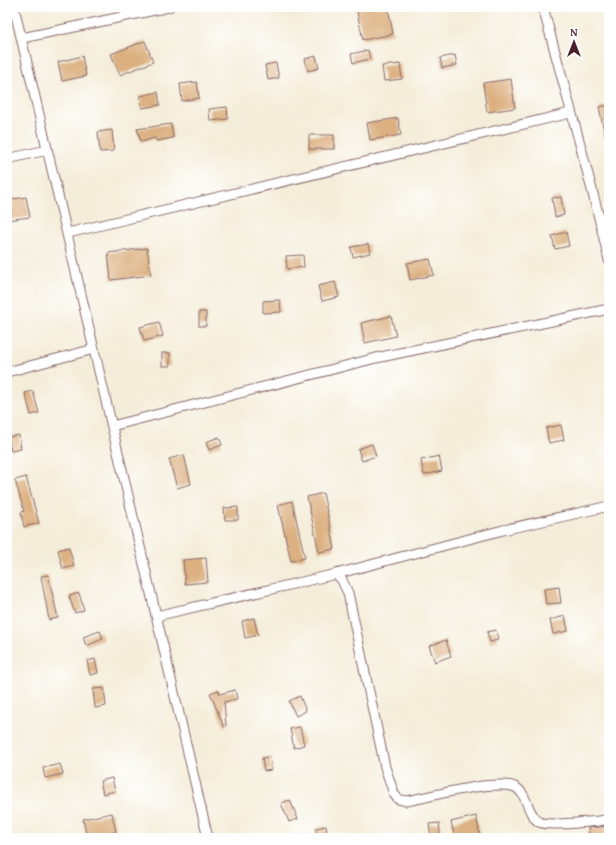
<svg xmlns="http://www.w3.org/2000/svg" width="616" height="845" font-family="'Gentium Book Plus',serif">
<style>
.building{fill:#dcb080}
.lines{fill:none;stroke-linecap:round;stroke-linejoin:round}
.street-casing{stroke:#866768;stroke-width:11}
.street{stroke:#fff;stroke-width:9}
</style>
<rect width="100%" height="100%" fill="#fff"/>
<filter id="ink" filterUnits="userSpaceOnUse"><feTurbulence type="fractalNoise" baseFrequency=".025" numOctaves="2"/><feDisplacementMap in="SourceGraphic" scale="8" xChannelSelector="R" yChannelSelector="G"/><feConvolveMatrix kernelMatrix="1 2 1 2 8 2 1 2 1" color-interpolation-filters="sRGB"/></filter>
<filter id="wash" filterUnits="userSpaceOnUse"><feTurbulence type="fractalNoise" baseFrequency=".012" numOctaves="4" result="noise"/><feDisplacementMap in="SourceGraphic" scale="16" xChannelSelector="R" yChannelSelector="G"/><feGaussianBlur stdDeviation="0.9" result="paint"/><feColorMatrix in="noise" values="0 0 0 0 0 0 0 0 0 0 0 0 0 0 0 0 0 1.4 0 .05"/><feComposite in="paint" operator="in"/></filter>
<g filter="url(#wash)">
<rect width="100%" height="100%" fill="#f4edd9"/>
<g id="blocks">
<g class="building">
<polygon points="356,7 388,7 393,34 363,40"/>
<polygon points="145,41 153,62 120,75 111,54"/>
<polygon points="368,50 370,59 353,63 351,54"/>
<polygon points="455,55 457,65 442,68 440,58"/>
<polygon points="82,56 86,76 62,81 58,62"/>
<polygon points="316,56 319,68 308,71 305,59"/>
<polygon points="276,63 279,78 268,80 265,65"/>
<polygon points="400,64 402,79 384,81 382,66"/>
<polygon points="511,79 515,108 487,112 483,83"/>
<polygon points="197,82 199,98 182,101 180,84"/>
<polygon points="158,92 160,105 142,108 140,96"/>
<polygon points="609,105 609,135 605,135 599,107"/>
<polygon points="227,107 228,119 210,121 209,109"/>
<polygon points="398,118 401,135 370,140 367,123"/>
<polygon points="171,124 173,138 156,141 155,138 141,142 137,129"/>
<polygon points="112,130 114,151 100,152 98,132"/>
<rect x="309" y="135" width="25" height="14"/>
<polygon points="26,197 30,217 7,220 7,200"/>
<polygon points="561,197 564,215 555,217 552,198"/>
<polygon points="566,232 569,246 555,249 552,236"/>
<polygon points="368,244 370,253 353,257 351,247"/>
<polygon points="147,248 151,275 111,280 108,253"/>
<polygon points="303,255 304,267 287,269 286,256"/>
<polygon points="430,259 434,275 410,280 407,263"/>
<polygon points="335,282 339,297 322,301 318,286"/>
<polygon points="280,300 281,312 263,313 263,301"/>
<rect x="199" y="312" width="7" height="14"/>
<polygon points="391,316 396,336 365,343 361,323"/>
<polygon points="159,322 163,336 144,341 140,327"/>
<rect x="162" y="353" width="8" height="13"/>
<polygon points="33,391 39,413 31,415 25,393"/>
<polygon points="561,425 564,440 549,443 546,428"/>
<polygon points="19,435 21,449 11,451 8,437"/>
<polygon points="219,437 222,445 209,450 206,442"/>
<polygon points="372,444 376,456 362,461 358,449"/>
<polygon points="184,455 191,484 177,488 169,459"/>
<polygon points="439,456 442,471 424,475 421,460"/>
<polygon points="26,477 39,523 24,527 21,512 24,511 15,480"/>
<polygon points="323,493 335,549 319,552 307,497"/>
<polygon points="292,501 305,558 291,561 278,505"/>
<polygon points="238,507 238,520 225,520 224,508"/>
<polygon points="69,547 74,566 63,569 58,550"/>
<polygon points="206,558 208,582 185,584 183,560"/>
<polygon points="48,575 58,618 49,620 41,576"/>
<polygon points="559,587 561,603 546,604 544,589"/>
<polygon points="79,593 84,610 75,613 69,596"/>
<polygon points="565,616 568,631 553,634 550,620"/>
<polygon points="254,618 258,635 245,638 242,621"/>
<polygon points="496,630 498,640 490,642 487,632"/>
<polygon points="100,631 103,639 86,646 83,637"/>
<polygon points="446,640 451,656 435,662 429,646"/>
<polygon points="95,659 98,673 90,675 87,661"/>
<polygon points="104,688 106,706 95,708 93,689"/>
<polygon points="218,690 220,694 235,690 237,699 224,702 226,726 224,727 210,693"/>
<polygon points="300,696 306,711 296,716 289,701"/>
<polygon points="300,727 304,745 294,748 290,729"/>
<polygon points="270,757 272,770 264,771 262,758"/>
<polygon points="60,764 63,774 45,778 43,768"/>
<polygon points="112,778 115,791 103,794 100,781"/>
<polygon points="290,800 298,819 289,822 281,803"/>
<polygon points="112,813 116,832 87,838 83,819"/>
<polygon points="476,816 480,835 455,838 451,822"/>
<polygon points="439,823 441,838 431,838 429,824"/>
<polygon points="326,826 328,838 317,838 316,828"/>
<polygon points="608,826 609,836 590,838 588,828"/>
</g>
</g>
</g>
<g filter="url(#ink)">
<use href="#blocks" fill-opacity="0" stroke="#866768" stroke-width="1"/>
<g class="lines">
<defs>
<g id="street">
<polyline points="14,7 208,838"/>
<path d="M543,7C565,91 590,175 609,260"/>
<polyline points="22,38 169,7"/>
<polyline points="7,159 47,150"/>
<polyline points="68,233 570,113"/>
<polyline points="7,372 94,349"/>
<polyline points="112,426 376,358 609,309"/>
<path d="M336,574L342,580L348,593L385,767L394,794L398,799L406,801C433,796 486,781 512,786C528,790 526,814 539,822C549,827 596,821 609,820"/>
<polyline points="156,616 336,574 503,530 609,506"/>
</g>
</defs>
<use href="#street" class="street-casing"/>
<use href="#street" class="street"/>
</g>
</g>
<rect width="616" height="845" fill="none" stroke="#fff" stroke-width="24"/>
<g transform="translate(574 42)" stroke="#ffffff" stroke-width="3" paint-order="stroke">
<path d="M0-3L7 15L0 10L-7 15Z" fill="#4a1f2b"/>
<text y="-6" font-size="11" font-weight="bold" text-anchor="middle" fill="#4a1f2b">N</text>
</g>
</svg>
